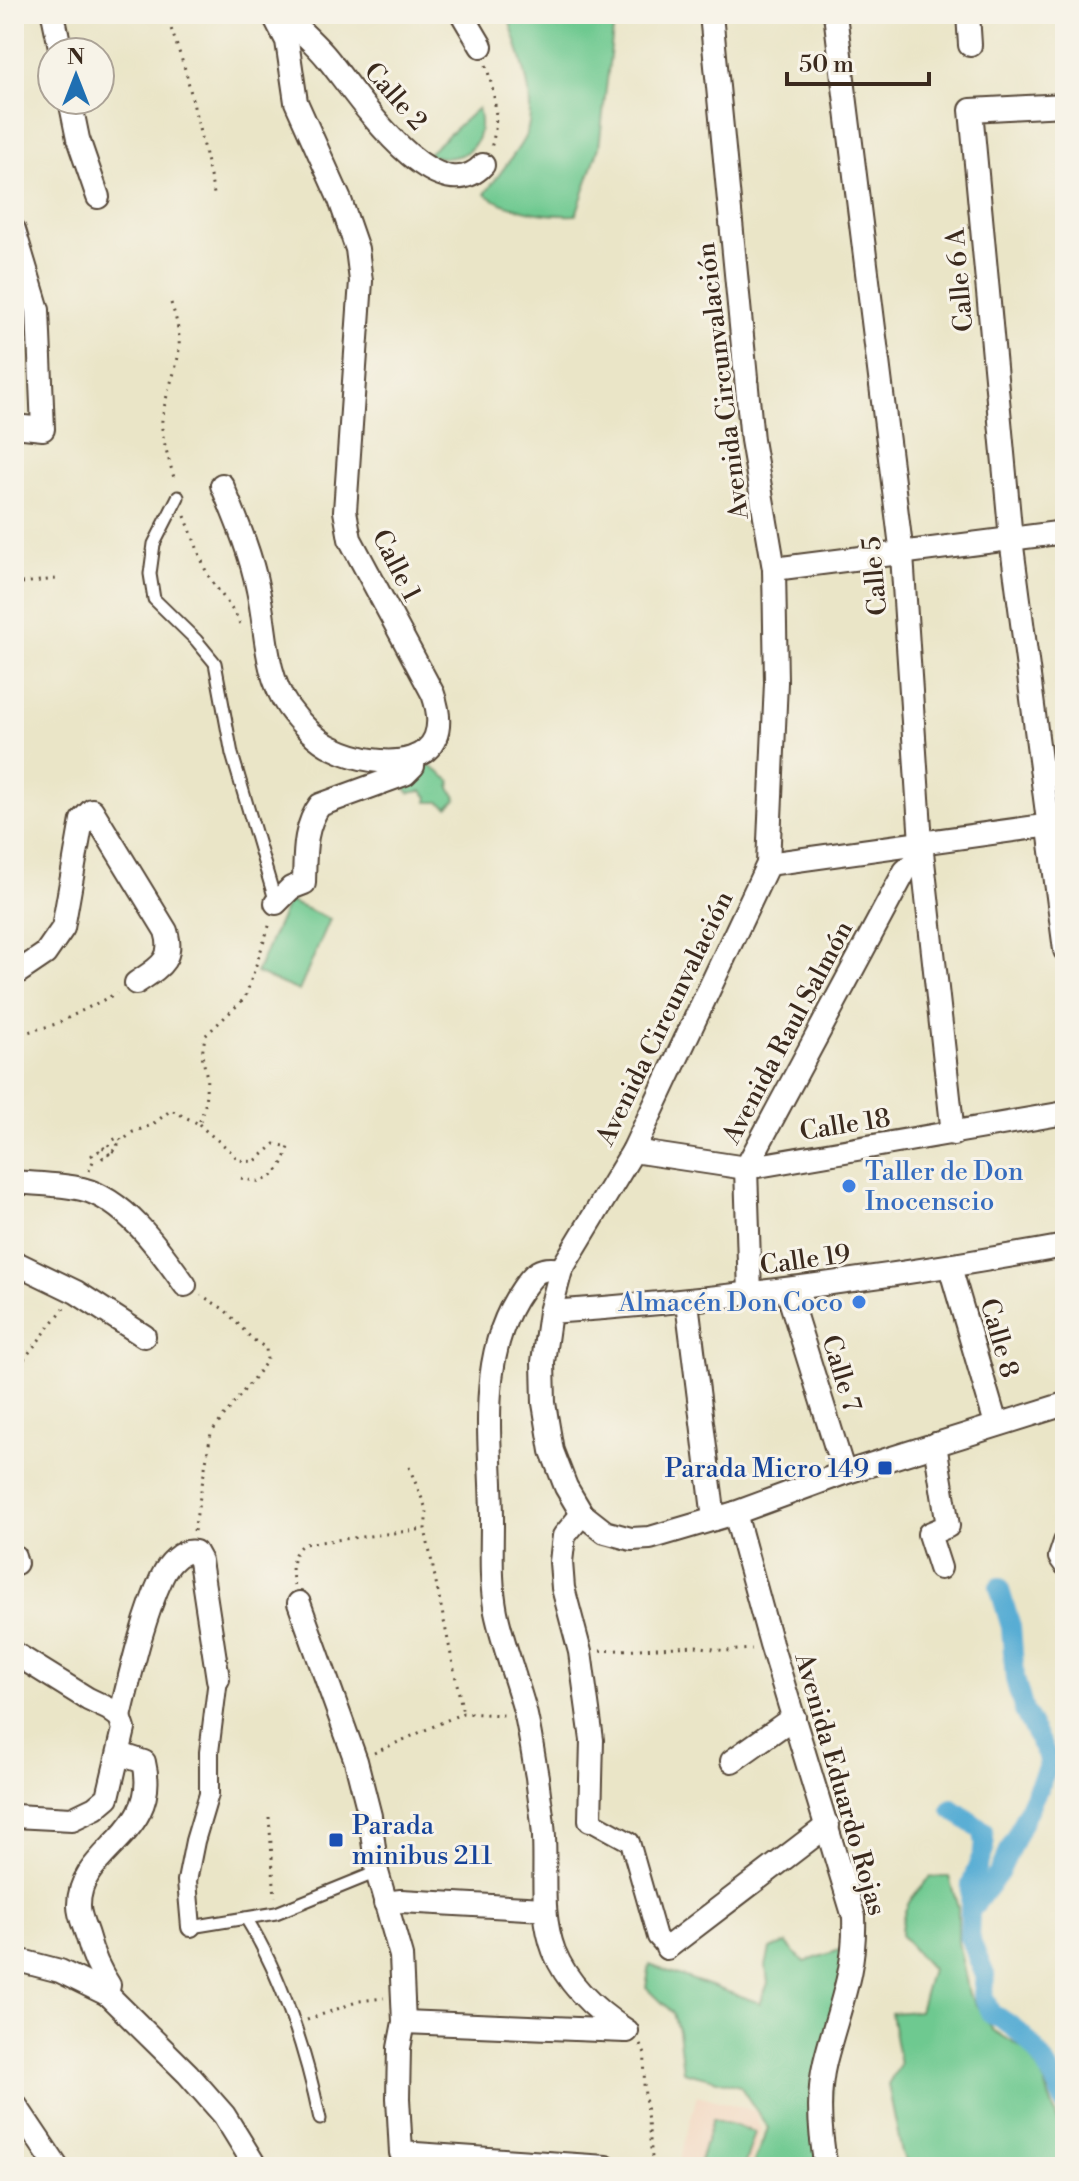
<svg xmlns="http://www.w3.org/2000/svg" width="1079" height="2181" font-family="'Libre Bodoni',serif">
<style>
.built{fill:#f2d5be}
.green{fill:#6ec990;stroke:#547a57;stroke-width:2}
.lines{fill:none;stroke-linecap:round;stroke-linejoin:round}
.canal{stroke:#59add4;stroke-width:20}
.service-casing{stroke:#554637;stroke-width:15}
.pedestrian-casing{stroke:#554637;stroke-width:22}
.minor-casing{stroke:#554637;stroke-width:26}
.path{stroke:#554637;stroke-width:3;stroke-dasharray:2 6;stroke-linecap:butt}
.service{stroke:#fff;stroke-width:11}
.pedestrian{stroke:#fff;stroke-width:18}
.minor{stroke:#fff;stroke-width:22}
.shop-dot{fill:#3f7fe0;stroke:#f7f3e8;stroke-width:3}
.transit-dot{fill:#1a4fb4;stroke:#f7f3e8;stroke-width:3}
.labels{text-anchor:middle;stroke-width:6;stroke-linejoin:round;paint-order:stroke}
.street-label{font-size:26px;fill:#3b2a1e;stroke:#f7f3e8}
.shop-label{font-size:26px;fill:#366cbe;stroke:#f7f3e8;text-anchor:start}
.transit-label{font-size:26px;fill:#164399;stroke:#f7f3e8;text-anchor:end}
</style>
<rect width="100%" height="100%" fill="#f7f3e8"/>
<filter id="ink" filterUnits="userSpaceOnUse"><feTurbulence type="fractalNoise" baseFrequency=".0125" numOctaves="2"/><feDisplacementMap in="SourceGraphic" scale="16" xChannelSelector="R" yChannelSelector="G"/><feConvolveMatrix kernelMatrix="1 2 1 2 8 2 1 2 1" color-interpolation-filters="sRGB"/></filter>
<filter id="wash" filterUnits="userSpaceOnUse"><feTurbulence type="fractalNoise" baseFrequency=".006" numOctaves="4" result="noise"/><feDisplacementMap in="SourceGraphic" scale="32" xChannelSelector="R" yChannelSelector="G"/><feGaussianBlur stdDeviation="1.8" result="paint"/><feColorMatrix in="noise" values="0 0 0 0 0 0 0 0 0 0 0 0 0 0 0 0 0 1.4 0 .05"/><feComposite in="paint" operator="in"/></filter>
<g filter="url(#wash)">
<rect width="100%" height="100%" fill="#eae5c7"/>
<polygon class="built" points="697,2095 755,2111 761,2130 750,2167 678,2167"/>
<g class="green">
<path d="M520,14H615L599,147L576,215C547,216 509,211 485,194C494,180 523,146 527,132C537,97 520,56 510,22Z"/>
<path d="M478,108C488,146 462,166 427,154Z"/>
<polygon points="427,764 451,781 450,788 457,799 448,807 439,802 427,802 428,797 422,791 409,793 404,785 417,776"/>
<polygon points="288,901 330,919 299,991 256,973"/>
<path d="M931,1877H949L958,1908V1942L969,1994L993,2030L1025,2050L1042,2076L1065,2142V2167H910L902,2154L888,2085L900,2065L891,2013L919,2011L931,1969L901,1936C901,1908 912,1895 931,1877Z"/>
<polygon points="786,1943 804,1962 849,1947 832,2028 831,2167 758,2167 754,2162 768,2128 740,2086 683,2071 678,2031 673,2013 646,1987 650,1965 760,2003 768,1983 766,1966 770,1949"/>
<polygon points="713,2119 755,2132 744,2167 698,2167"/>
</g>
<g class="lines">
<g class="canal">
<path d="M952,1809L983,1831L985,1847L971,1884L969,1937L985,1975L983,1995L991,2014C1028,2030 1051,2069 1065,2105"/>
<polyline points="970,1911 999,1873 1050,1762 1024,1711 1015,1679 1011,1627 999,1587"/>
</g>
</g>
</g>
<g filter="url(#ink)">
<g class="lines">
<defs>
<g id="service">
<polyline points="178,497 154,544 150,574 154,599 196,640 215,663 232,754 276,903"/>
<path d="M246,1918C282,1976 306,2052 320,2119"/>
<polyline points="191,1927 276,1913 377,1872"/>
</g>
<g id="pedestrian">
<polyline points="590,1820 630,1842 657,1937 667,1948"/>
<polyline points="191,1927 187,1881 195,1841 209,1794 209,1752 218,1679"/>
</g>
<g id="minor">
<polyline points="53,14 61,52"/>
<path d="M283,14C297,28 314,42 327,58C353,89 434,217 483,165"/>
<polyline points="462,14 481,46"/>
<polyline points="711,14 752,440 774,569 776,682 768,864 633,1151 561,1270 550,1312 543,1362 544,1403 552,1451 566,1487 582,1514 605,1532 631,1539 650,1538 735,1513 844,1473 1065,1404"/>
<polyline points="835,14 902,555 921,843 953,1134"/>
<polyline points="968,14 970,45"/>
<polyline points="70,100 78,139 98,197"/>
<polyline points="1065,105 971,110 1011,539 1065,950"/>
<polyline points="14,230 38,310 43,429 14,426"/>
<path d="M222,485C236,519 251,554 258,590C267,630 264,672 288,707C298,721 317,741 333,748C382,772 459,769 433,694L350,539L345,511L361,281L357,249L340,200L296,102L287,41L273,14"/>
<polyline points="774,569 1065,532"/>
<polyline points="768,864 1065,823"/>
<path d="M276,903L291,888L304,883C305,856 303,828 320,805L405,774L413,766V760"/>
<path d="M14,975L45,954L63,928L82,820L92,810L166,931C175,961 158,968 136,983"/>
<polyline points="633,1151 746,1168 1065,1113"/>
<path d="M14,1182C36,1184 61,1184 82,1189C126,1200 160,1250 185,1285"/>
<polyline points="14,1262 76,1292 144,1336"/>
<polyline points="950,1267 996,1424"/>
<path d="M561,1270C539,1266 534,1273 522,1290C475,1357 492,1445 492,1521C492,1552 490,1581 496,1612C503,1645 516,1678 525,1711C530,1732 533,1755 537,1777C539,1797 543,1817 544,1837C546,1876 540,1914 554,1951C568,1986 596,2011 627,2031"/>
<polyline points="787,1290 844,1473"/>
<polyline points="750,1294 746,1168 905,871 913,864 922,861"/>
<polyline points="687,1302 714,1519"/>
<path d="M550,1312C724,1300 894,1277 1065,1246"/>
<polyline points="935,1444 948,1526 929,1534 940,1568"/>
<path d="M735,1513L771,1644L854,1917C856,1973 838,2009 825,2062C817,2095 820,2134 826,2167"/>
<polyline points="582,1514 564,1536 561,1562 563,1588 580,1652 592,1740 590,1820"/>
<polyline points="1065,1542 1060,1557 1065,1564"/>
<polyline points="14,1556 16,1563"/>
<polyline points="299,1603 356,1761 370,1816 377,1872 401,1956 404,2022 399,2048 398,2098 401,2153 606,2167"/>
<polyline points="14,1653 88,1699 109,1709 120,1717 124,1729 108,1797 95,1808 72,1819 14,1816"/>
<path d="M120,1717C131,1672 143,1618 162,1577C168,1564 181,1549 195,1552L200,1561L218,1679"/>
<polyline points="732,1761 794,1717"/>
<polyline points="385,1903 401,1901 544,1909"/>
<polyline points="667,1948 828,1825"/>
<polyline points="14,1959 60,1971 107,1994 188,2074 224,2115 256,2167"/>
<path d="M107,1994L109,1985C98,1969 92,1954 87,1935C84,1926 79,1915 79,1906C78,1848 162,1836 144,1762L120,1754"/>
<polyline points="404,2022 625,2031"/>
<polyline points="14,2103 57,2167"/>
</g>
</defs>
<use href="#service" class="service-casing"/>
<use href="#pedestrian" class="pedestrian-casing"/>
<use href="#minor" class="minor-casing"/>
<g class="path">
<polyline points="166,14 186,72 215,198"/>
<path d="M486,65C495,95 500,118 491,148"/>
<path d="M171,303C191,359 169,369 162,420C160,435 171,465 175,482"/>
<polyline points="185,516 207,574 236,615 242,629"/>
<polyline points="14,584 56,579"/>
<polyline points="14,1036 56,1024 117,993"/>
<path d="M199,1124C212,1138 227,1145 238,1160L254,1162L275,1144L289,1147C285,1161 278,1178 260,1181C254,1182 247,1179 240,1178"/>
<polyline points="89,1171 94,1159 92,1155 99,1151 103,1158 109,1154 103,1147 108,1144 113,1151 118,1145 113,1140 119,1137 122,1141 133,1132 152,1125 171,1110 199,1124 205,1105 207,1078 202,1055 205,1036 245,998 270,923"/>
<polyline points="14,1372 64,1308"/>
<polyline points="409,1467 427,1511 425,1529 463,1713"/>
<polyline points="194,1531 211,1433 267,1361 266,1348 252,1339 225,1310 201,1295"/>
<path d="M294,1586C291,1571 290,1552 304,1544L425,1529"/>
<polyline points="600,1651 696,1646 725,1651 752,1649"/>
<polyline points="374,1753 463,1713 506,1715"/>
<polyline points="269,1817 275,1897"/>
<polyline points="307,2020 359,2001 384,1998"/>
<polyline points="640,2045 645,2054 644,2086 653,2167"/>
</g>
<use href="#service" class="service"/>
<use href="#pedestrian" class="pedestrian"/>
<use href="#minor" class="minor"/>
</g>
</g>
<g class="shop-dot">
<circle cx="849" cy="1186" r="8"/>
<circle cx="859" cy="1302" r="8"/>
</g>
<g class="transit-dot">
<rect x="877" y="1460" width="16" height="16" rx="4"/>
<rect x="328" y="1832" width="16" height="16" rx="4"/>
</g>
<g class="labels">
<g class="street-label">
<text transform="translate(396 96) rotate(49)" y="9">Calle 2</text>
<text transform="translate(959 280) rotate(-95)" y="9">Calle 6 A</text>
<text transform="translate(722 381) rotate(-97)" y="9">Avenida Circunvalación</text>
<text transform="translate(397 565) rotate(63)" y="9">Calle 1</text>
<text transform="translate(874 576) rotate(-95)" y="9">Calle 5</text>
<text transform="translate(664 1018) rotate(-64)" y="9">Avenida Circunvalación</text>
<text transform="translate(787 1032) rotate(-62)" y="9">Avenida Raul Salmón</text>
<text transform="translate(845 1124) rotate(-9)" y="9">Calle 18</text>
<text transform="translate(805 1259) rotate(-8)" y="9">Calle 19</text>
<text transform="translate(1000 1338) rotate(74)" y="9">Calle 8</text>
<text transform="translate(842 1373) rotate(73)" y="9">Calle 7</text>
<text transform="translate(841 1784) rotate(74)" y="9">Avenida Eduardo Rojas</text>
</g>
<g class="shop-label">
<text x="865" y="1180">Taller de Don<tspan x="865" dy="30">Inocenscio</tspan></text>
<text x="843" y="1311" text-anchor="end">Almacén Don Coco</text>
</g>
<g class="transit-label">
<text x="869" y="1477">Parada Micro 149</text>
<text x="352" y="1834" text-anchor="start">Parada<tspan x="352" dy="30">minibus 211</tspan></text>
</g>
</g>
<rect width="1079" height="2181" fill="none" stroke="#f7f3e8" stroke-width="48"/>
<g transform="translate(76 76)"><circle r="38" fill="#f7f3e8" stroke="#aca397" stroke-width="2"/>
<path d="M0-6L14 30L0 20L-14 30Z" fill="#1f6fb2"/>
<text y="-12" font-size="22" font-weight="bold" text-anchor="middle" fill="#3b2a1e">N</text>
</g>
<path d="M787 72v12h142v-12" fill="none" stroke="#3b2a1e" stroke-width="4"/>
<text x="799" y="72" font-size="24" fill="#3b2a1e" stroke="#f7f3e8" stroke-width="6" paint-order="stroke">50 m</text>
</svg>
